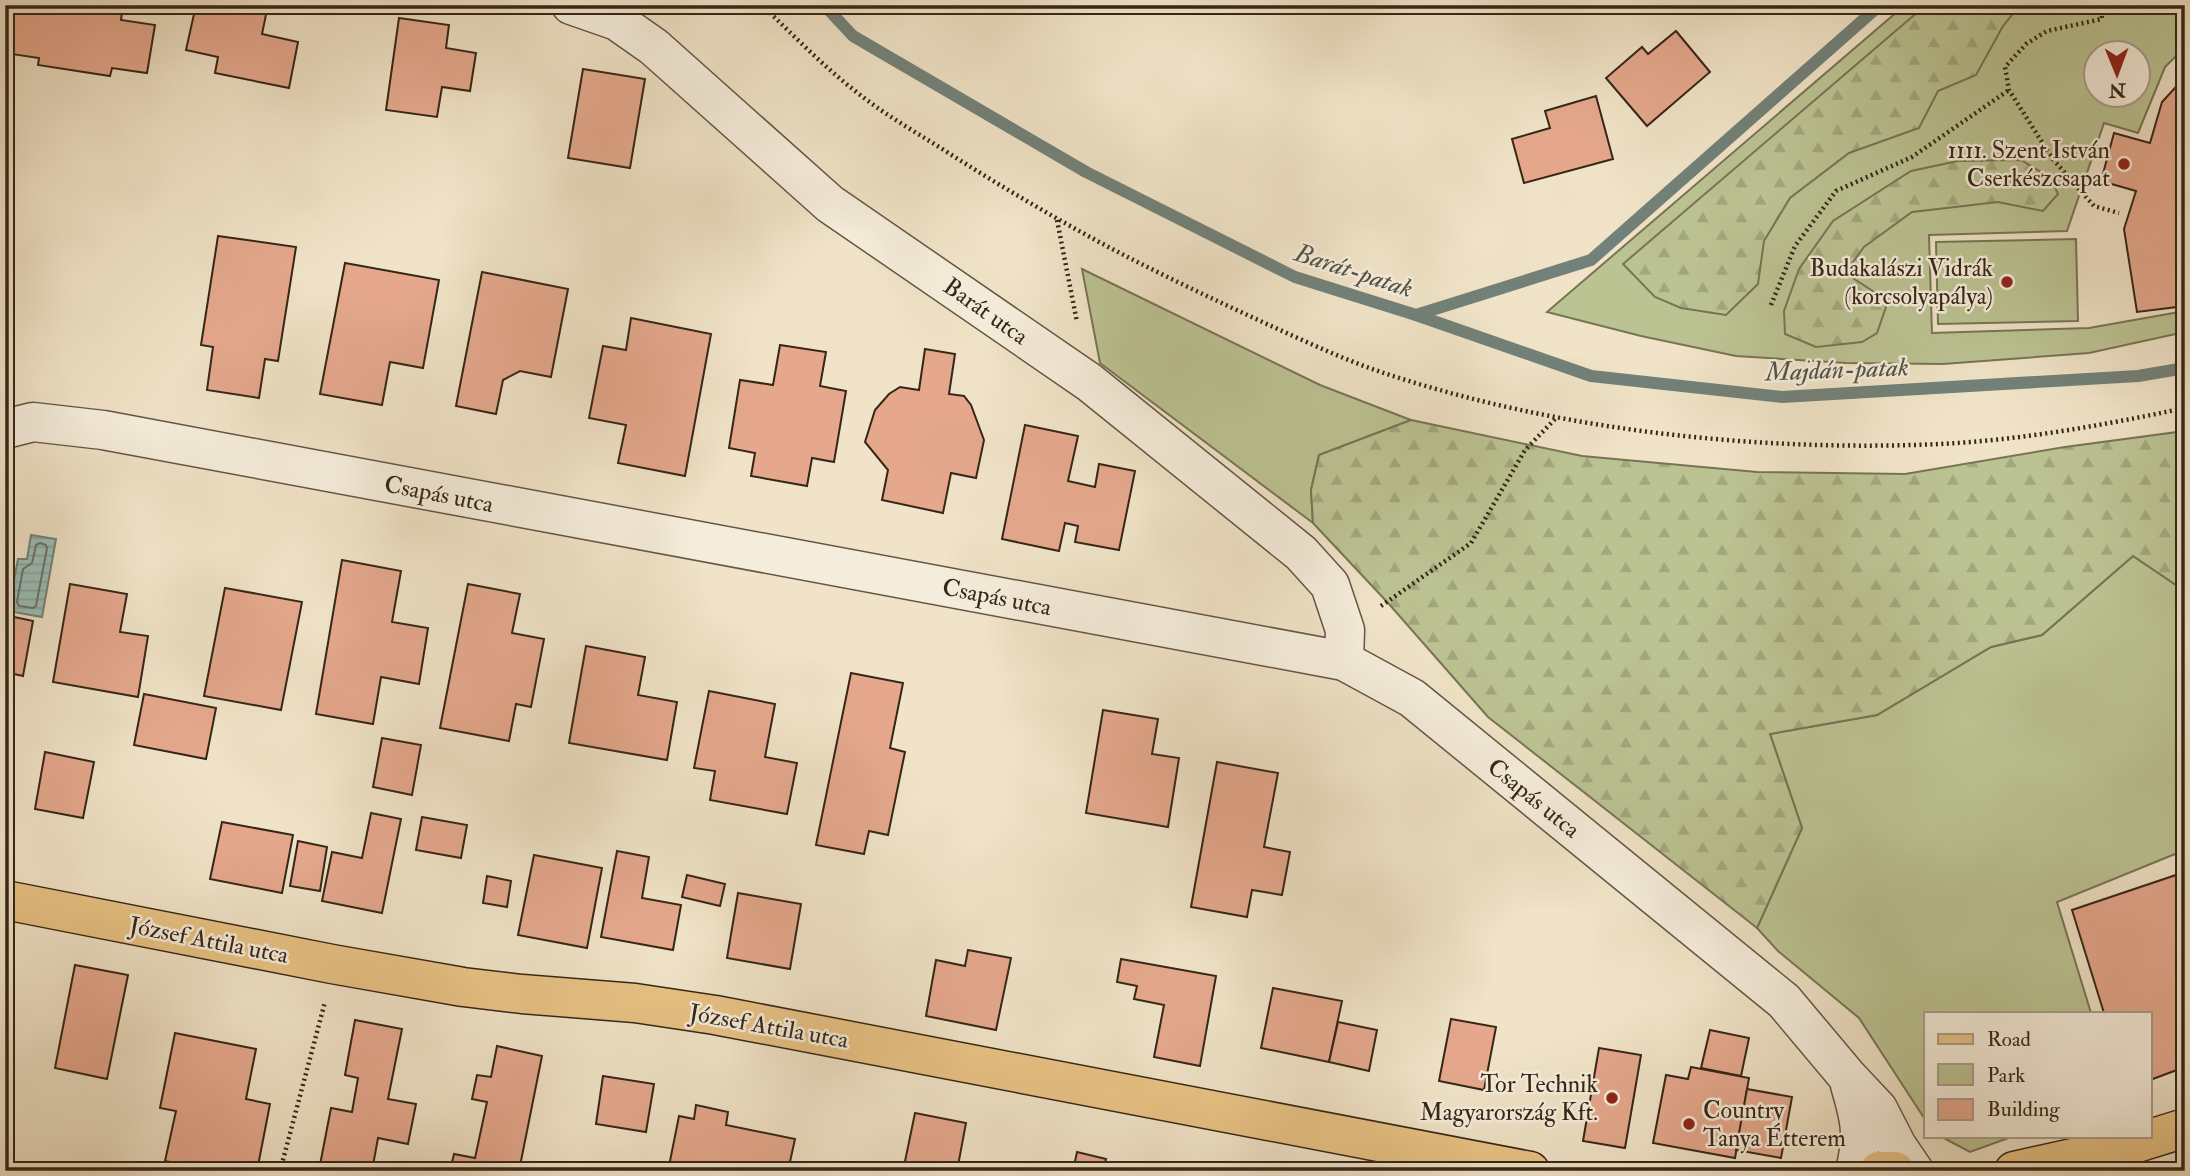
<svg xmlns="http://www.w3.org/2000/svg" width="2190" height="1176" font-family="'IM FELL Double Pica',serif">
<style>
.green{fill:#bcc393;stroke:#787456;stroke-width:2;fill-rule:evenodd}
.forest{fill:url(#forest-firs);stroke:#787456;stroke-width:2}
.water{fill:url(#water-rules);stroke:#728179;stroke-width:2}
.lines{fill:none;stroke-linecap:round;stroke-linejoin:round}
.shore{stroke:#687268;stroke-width:2}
.stream{stroke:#728179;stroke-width:12}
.building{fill:#e5a88d;stroke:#352618;stroke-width:2}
.minor-casing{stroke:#645544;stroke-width:41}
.major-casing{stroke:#352618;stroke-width:41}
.path{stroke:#352618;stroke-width:4.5;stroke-dasharray:2 3.5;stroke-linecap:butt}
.minor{stroke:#f5eddb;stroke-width:38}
.major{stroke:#e8c284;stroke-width:38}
.poi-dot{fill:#8f2418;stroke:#f5eddb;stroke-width:2.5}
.labels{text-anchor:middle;stroke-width:5;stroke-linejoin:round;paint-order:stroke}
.poi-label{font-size:24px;fill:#352618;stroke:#f5eddb;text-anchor:end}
.street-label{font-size:24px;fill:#352618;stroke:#f5eddb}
.water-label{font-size:26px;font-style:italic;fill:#535448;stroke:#f5eddb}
</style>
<defs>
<pattern id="forest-firs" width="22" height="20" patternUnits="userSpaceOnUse" patternTransform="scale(1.75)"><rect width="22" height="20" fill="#bcc393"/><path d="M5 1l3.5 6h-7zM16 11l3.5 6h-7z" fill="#a2a77e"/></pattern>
<pattern id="water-rules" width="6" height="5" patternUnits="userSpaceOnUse" patternTransform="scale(1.75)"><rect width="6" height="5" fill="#9abeb9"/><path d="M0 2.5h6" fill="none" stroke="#85a39e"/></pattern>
</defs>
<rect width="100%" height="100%" fill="#f0e3c7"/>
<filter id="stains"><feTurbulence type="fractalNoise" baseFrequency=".00286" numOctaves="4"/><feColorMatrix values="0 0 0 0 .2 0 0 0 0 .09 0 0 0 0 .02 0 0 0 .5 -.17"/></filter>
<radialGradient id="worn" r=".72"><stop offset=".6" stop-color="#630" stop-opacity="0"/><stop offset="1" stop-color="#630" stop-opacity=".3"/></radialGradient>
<g class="green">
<path d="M1905,5H2185V47L2165,67L2138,133L2104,123L2067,231L1929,235L1932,333L2089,328L2185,311V332L2089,353L1943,364L1846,363L1736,356L1641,336L1547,312ZM2096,52H2138V94H2096Z"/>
<polygon points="2076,239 2078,321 1938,324 1936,242"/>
<polygon points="1082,269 1320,385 1411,420 1319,455 1311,490 1313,523 1100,363"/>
<polygon points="2133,556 2185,591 2185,850 2057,902 2091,1013 1926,1013 1926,1121 1859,1018 1778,951 1757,928 1802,828 1770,734 1877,715 1991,647 2042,635"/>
<polygon points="1940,1136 2014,1136 1970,1152"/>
</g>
<g class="forest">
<polygon points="1926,5 2020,5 2003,26 1976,75 1938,91 1919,128 1849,153 1790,198 1764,241 1758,284 1726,315 1681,308 1655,297 1623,264"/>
<polygon points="2021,160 2051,178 2058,194 2043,211 1998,202 1912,212 1864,247 1845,273 1888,301 1877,333 1862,342 1816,347 1785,334 1784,311 1799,269 1833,221 1911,171 1958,161"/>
<polygon points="1411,420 1582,456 1757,472 1905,474 2065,447 2185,431 2185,591 2133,556 2042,635 1991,647 1877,715 1770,734 1802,828 1757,928 1488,717 1389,604 1313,523 1311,490 1319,455"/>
</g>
<polygon class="water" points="31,535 56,539 42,617 8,611 18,559 27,559"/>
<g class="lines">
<polygon class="shore" points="40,543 46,545 47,548 36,606 33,608 19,606 17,602 23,569 32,563 36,545"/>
<g class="stream">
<polyline points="824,5 853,36 1086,172 1295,277 1416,315 1591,260 1880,5"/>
<polyline points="1416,315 1591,376 1782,397 2138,376 2185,368"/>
</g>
</g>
<g class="building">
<polygon points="5,5 123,5 121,20 155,25 147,73 112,68 110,76 38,65 39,58 5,53"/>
<polygon points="196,5 227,9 228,5 268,5 262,34 298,42 289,88 215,73 218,57 186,50"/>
<polygon points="399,18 449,25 446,48 476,53 470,91 442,87 437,117 386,110"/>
<polygon points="1676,31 1710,72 1647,126 1606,78 1642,47 1648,54"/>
<polygon points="583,69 645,79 630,168 568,158"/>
<polygon points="2185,77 2185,220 2181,232 2185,256 2185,306 2137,312 2124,229 2136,191 2101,181 2114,133 2150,143 2162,102"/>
<polygon points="1596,96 1613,159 1524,183 1512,139 1550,128 1545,111"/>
<polygon points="218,236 296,247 278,361 265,359 259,398 207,390 213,347 201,345"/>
<polygon points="345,263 439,280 423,368 390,362 382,405 320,394"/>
<polygon points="482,272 568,289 551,377 520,371 503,380 496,414 456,406"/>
<polygon points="631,318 711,334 685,476 618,463 626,425 589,418 603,346 626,350"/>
<polygon points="780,345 826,352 820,386 846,391 834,462 812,458 807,486 751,476 755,453 729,448 740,380 773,385"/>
<polygon points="925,349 955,354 949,394 964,396 971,405 984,440 976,478 951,473 943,513 882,500 888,470 865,442 875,410 889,394 900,387 919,390"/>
<polygon points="1025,425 1078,436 1068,481 1095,487 1099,464 1135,471 1119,550 1075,542 1078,526 1065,523 1059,551 1002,539"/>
<polygon points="5,536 13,538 5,582"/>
<polygon points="342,560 401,571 392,622 428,628 419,684 381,677 373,724 316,714"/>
<polygon points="70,584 127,594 120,632 148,636 138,697 53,682"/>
<polygon points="468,584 520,594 512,633 544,639 531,707 516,704 509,741 440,728"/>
<polygon points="225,588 302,602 281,710 204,696"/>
<polygon points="5,615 33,621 23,676 5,672"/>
<polygon points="586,646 645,657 638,695 677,702 667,760 569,743"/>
<polygon points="851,673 903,683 890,748 905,752 888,835 869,831 864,854 816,845"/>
<polygon points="709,691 775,704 765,757 797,763 787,814 710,800 715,771 694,768"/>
<polygon points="144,694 216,708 206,759 134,745"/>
<polygon points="1103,710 1158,719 1152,754 1179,758 1168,827 1086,813"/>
<polygon points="382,738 421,745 412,795 373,787"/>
<polygon points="45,752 94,762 83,818 35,809"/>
<polygon points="1217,762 1278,773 1264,847 1290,852 1282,895 1252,890 1247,917 1191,907"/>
<polygon points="371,813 401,819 382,913 322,901 332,852 362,858"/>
<polygon points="422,817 467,825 461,858 416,850"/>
<polygon points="222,822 293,835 282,893 210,879"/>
<polygon points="298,841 327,847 320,891 290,886"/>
<polygon points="617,851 649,857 642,898 681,905 673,950 601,937"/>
<polygon points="534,855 602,868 587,948 518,935"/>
<polygon points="2185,872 2185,1067 2150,1080 2150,1013 2104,1013 2072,910"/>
<polygon points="687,875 725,884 720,906 682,897"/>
<polygon points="487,876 511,881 507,907 483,903"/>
<polygon points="738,893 801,904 790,969 727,958"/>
<polygon points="968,950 1011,958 996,1030 926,1016 936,960 965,966"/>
<polygon points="1121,959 1216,976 1200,1066 1154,1057 1164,1005 1134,999 1137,986 1117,982"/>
<polygon points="75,965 128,975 107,1079 55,1068"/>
<polygon points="1273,988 1342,1001 1329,1062 1261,1048"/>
<polygon points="1451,1019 1496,1027 1484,1090 1439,1081"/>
<polygon points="355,1020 402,1029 388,1099 416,1104 408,1144 378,1138 372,1171 319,1170 331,1108 352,1112 358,1078 345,1075"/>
<polygon points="1338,1022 1377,1030 1369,1071 1329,1062"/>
<polygon points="1710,1030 1749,1038 1741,1076 1701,1068"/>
<polygon points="175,1033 256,1049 246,1099 270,1104 257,1171 212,1171 165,1161 176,1111 160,1108"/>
<polygon points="497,1046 542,1056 519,1171 450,1171 454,1154 475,1158 487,1102 472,1099 477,1075 491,1077"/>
<polygon points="1599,1048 1641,1055 1625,1148 1583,1141"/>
<polygon points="1691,1067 1749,1078 1735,1158 1653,1143 1666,1075 1688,1079"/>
<polygon points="603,1076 654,1084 646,1132 596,1124"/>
<polygon points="1747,1089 1792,1097 1781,1158 1736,1150"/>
<polygon points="696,1105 728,1112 726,1125 795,1139 788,1171 668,1171 679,1116 694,1119"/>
<polygon points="915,1113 966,1123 957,1171 903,1171"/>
<polygon points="1077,1152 1106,1159 1103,1171 1073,1171"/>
<polygon points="1007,1163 1044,1171 1006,1171"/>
</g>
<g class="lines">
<defs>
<g id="minor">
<polyline points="571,5 617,21 654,47 830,204 1089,382 1301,553 1330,585 1345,630 1344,661"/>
<polyline points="5,429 33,422 103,430 1344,661 1412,698 1784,1001 1847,1076 1878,1109 1897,1146 1914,1171"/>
<path d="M1850,1085C1860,1119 1864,1135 1855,1171"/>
</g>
<g id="major">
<polyline points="5,900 332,964 463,987 522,994 635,1003 715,1015 1530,1171"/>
<polyline points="2106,1159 2127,1146 2185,1128"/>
<polyline points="1879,1171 1895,1171"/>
<polyline points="2014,1171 2127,1146"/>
</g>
</defs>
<use href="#minor" class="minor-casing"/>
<use href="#major" class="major-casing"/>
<g class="path">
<path d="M762,5C793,35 824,67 859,94C883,113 910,129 936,145C995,183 1054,218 1116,251C1166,277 1217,301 1269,325C1309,343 1349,362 1390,375C1562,431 1760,452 1940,444C2022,440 2104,425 2185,408"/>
<polyline points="2101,5 2102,19 2047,31 2026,44 2005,67 2009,90 2052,158 2094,206 2119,213"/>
<polyline points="1057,220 1077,322"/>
<polyline points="1771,305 1795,246 1836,191 1912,157 2009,90"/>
<polyline points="1381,606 1471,543 1525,450 1555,419"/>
<polyline points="280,1171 325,1002"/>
</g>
<use href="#minor" class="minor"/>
<use href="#major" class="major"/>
</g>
<g class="poi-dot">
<circle cx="2124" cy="164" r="7"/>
<circle cx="2007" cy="282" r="7"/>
<circle cx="1612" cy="1098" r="7"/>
<circle cx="1689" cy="1124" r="7"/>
</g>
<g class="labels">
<g class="poi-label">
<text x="2110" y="158">1111. Szent István<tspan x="2110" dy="28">Cserkészcsapat</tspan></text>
<text x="1993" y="276">Budakalászi Vidrák<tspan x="1993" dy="28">(korcsolyapálya)</tspan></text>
<text x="1598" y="1092">Tor Technik<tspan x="1598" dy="28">Magyarország Kft.</tspan></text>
<text x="1703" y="1118" text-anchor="start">Country<tspan x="1703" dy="28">Tanya Étterem</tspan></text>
</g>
<g class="street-label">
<text transform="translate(986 311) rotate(35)" y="8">Barát utca</text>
<text transform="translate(439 494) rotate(11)" y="8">Csapás utca</text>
<text transform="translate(997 597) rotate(11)" y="8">Csapás utca</text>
<text transform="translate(1534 798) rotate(39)" y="8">Csapás utca</text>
<text transform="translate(209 940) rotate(11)" y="8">József Attila utca</text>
<text transform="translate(769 1026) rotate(10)" y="8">József Attila utca</text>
</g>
<g class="water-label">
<text transform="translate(1354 270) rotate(18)" y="9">Barát-patak</text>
<text transform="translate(1837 369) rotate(-2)" y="9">Majdán-patak</text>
</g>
</g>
<rect width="2190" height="1176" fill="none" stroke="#f0e3c7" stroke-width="28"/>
<rect x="7" y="7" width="2176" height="1162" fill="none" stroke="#352618" stroke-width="3.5"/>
<rect x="14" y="14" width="2162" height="1148" fill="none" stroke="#352618" stroke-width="2"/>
<rect x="1924" y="1012" width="228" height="126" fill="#f5eddb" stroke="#a89d8d" stroke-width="2"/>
<rect x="1938" y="1034" width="35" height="10" fill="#e8c284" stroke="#a89d8d" stroke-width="2"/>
<text x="1987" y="1046" font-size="21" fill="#352618">Road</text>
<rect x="1938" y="1064" width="35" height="21" fill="#bcc393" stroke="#a89d8d" stroke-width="2"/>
<text x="1987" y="1082" font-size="21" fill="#352618">Park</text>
<rect x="1938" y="1099" width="35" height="21" fill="#e5a88d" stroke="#a89d8d" stroke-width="2"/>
<text x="1987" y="1116" font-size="21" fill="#352618">Building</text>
<g transform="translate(2117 74) rotate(179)"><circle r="33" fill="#f5eddb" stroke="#a89d8d" stroke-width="2"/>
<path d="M0-5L12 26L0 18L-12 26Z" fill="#8f2418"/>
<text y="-10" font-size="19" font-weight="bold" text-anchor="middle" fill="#352618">N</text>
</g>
<rect width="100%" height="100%" filter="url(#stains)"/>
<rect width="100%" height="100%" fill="url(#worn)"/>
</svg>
